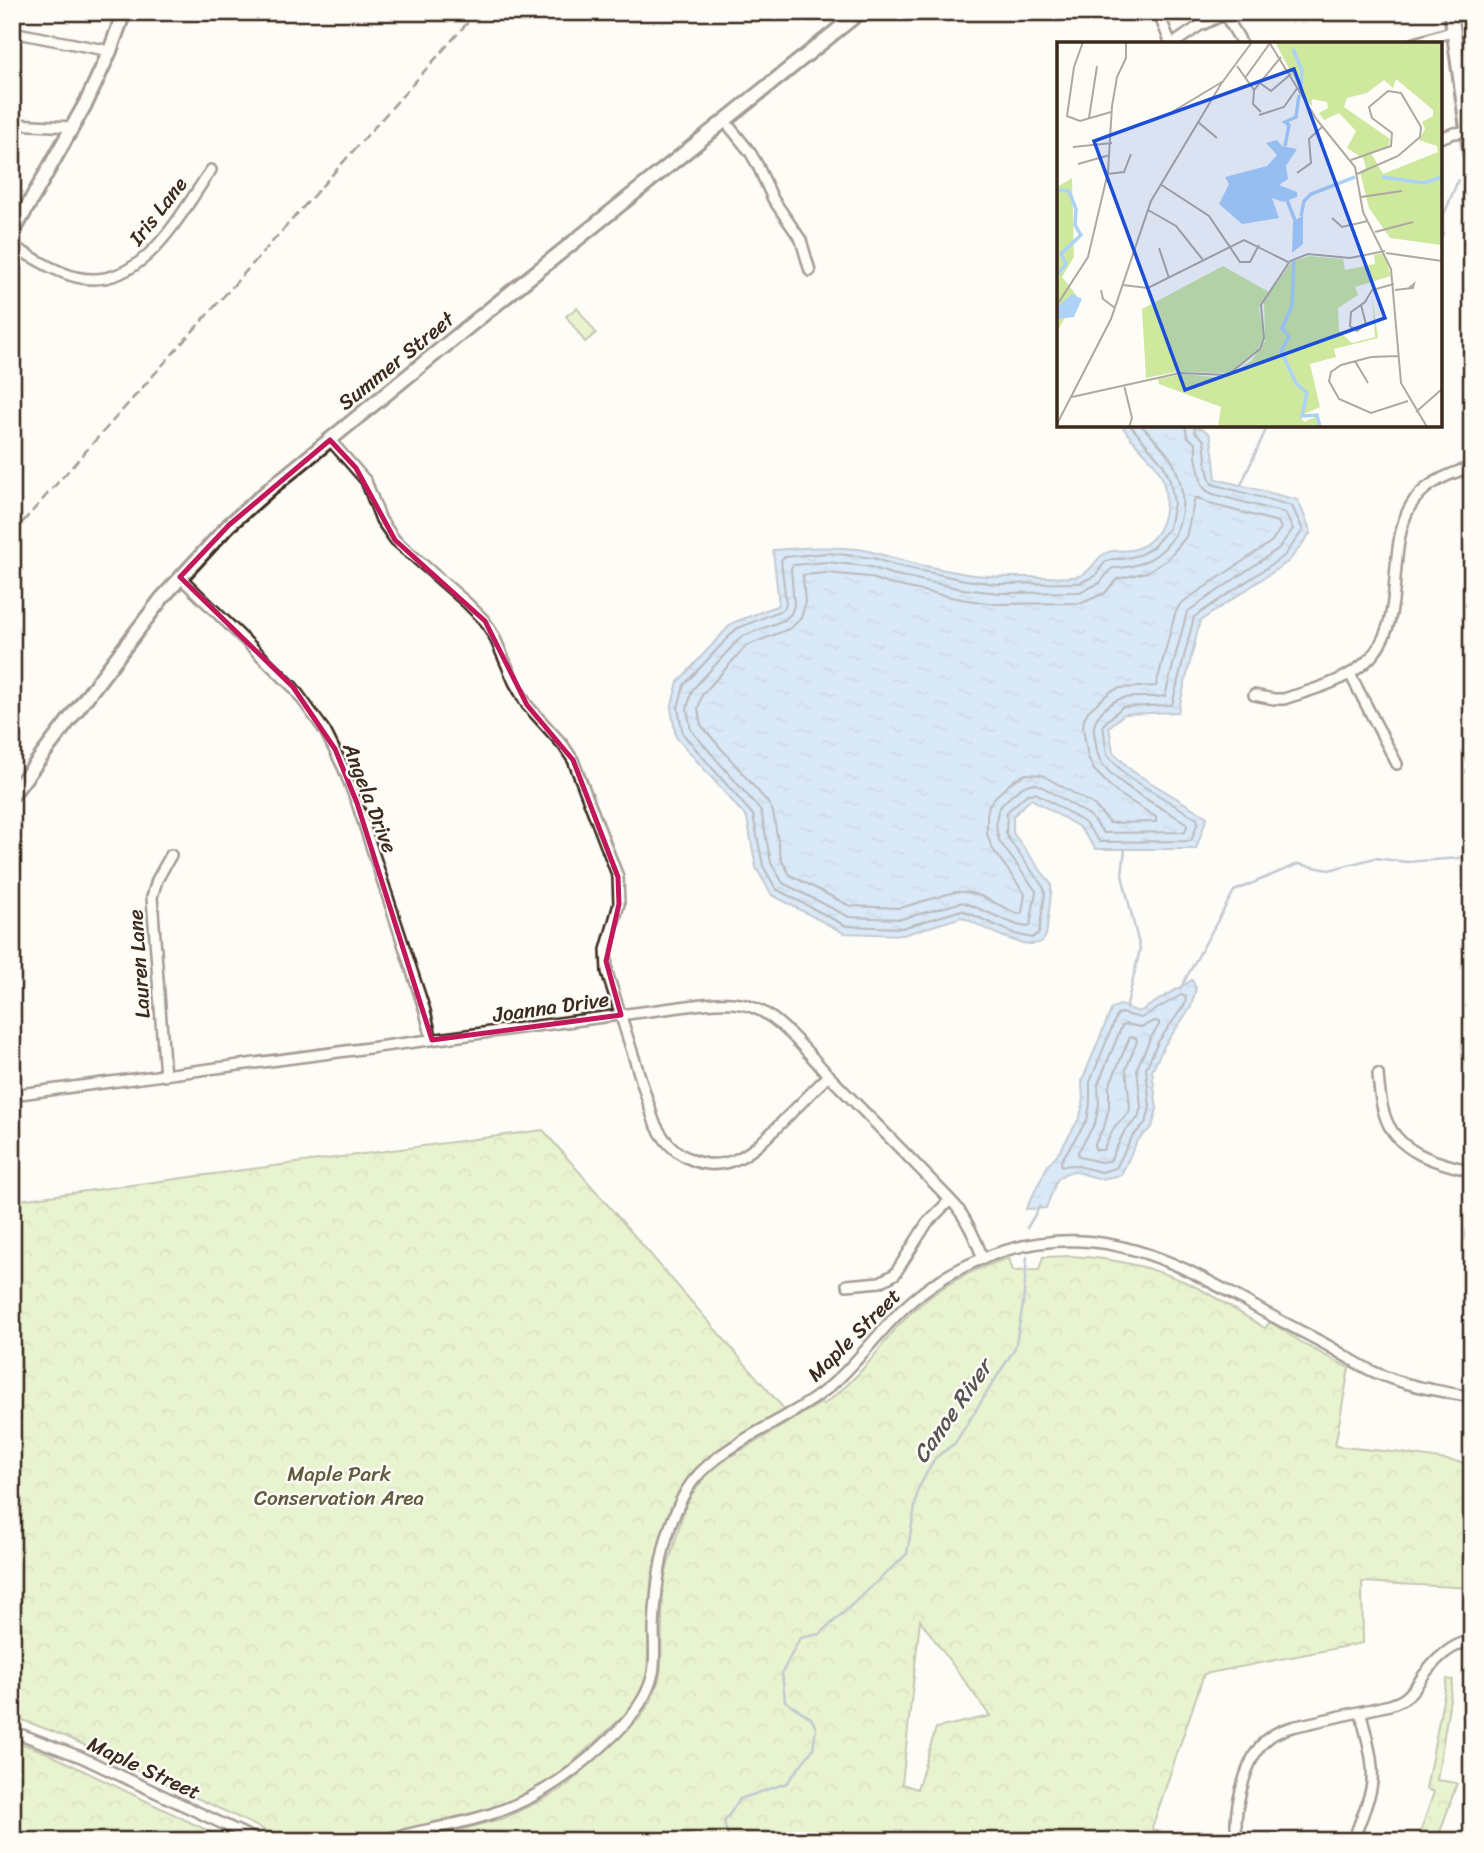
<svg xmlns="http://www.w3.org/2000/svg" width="1484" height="1853" font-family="Sriracha,sans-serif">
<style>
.forest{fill:url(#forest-crowns);stroke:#84895e;stroke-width:2;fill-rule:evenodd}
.garden{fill:#cee89e;stroke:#84895e;stroke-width:2}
.water{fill:url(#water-ripples);stroke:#7f8fa0;stroke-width:2}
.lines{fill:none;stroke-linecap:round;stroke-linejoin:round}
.shore{stroke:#696d74;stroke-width:2}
.stream{stroke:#7f8fa0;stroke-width:2.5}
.street-casing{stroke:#3b2a1e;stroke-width:14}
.secondary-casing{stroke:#3b2a1e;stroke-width:18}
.street{stroke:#fdfcf7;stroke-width:9}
.secondary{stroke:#fdfcf7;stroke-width:12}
.rail{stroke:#3b2a1e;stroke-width:2.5;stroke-dasharray:10 5;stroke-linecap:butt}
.marked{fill:none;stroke:#c2185b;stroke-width:5;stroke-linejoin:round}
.labels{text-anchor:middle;stroke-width:5;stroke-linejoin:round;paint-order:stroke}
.street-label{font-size:21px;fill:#3b2a1e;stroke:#fdfcf7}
.park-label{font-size:21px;fill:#605a3e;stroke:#fdfcf7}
.water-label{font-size:23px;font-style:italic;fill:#585454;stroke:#fdfcf7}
.inset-river{fill:none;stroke:#add2f6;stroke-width:3.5}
.inset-road{fill:none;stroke:#afa8a0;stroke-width:2}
.view{fill:#1d4ed8;fill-opacity:0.15;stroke:#1d4ed8;stroke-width:3.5}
.inset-edge{fill:none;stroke:#3b2a1e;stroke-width:3.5}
</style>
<defs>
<pattern id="forest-crowns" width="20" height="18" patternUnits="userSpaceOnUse" patternTransform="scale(1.75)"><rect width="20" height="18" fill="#cee89e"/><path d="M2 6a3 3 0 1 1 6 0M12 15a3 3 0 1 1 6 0" fill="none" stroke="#b2c788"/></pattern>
<pattern id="water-ripples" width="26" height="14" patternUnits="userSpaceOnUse" patternTransform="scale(1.75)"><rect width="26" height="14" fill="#add2f6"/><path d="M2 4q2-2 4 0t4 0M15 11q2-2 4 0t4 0" fill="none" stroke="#96b4d2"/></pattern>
</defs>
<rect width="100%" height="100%" fill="#fdfcf7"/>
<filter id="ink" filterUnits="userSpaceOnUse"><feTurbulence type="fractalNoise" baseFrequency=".0143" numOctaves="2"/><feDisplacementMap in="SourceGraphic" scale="14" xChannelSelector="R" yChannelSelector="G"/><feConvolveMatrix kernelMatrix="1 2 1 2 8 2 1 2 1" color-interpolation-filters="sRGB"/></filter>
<g filter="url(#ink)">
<g class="forest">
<polygon points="543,1130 785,1410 710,1455 690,1475 678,1493 651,1579 647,1677 637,1700 628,1712 556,1777 501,1806 432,1823 346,1841 288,1841 67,1737 12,1716 12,1201"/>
<path d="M1070,1256C1115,1258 1159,1268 1200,1289C1222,1301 1243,1315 1265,1328L1270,1322L1307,1346L1349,1368L1335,1446L1402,1453L1472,1464V1588L1362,1582L1363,1643L1204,1674L1152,1828L1159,1841H419L504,1818L544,1799L566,1786L639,1719L651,1701L659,1679L661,1668L663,1583L684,1510L691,1495L706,1476L725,1460L821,1403L823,1405C839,1393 854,1380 867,1364C878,1352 887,1338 898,1326C928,1293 967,1270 1009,1258L1013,1271L1039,1270L1043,1257ZM920,1620L990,1716L936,1728L917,1789L902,1784Z"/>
<polygon points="1447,1679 1453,1680 1437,1780 1457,1783 1437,1841 1417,1841 1434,1792 1426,1789"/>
<polygon points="12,1740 45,1752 229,1841 12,1841"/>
</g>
<polygon class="garden" points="577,308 596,333 585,342 566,316"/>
<g class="water">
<path d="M1122,425C1140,425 1200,419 1210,435C1212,438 1215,471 1216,479L1298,500L1311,532L1289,561L1200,621L1178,712L1124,714L1109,727L1113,752L1132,771L1207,817L1196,849H1096L1079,827L1031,799L1013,816V833L1051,884C1052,896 1049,906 1048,917C1047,924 1048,934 1044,939C1032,956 977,924 962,917L903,935L844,933L772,895L756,868L747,818L676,737L671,708L678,682L732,623L779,605L773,550C802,548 829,546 858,549C871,551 882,555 894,558C918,565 943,570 967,574C992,578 1017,577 1042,577C1052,577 1063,578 1074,577C1094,575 1094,554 1112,551C1120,550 1129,552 1138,548C1163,538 1169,509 1164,485C1159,459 1133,447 1122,425Z"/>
<polygon points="1192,980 1196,988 1191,1007 1164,1046 1152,1071 1157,1109 1152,1127 1137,1141 1121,1175 1101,1179 1073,1171 1064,1174 1057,1180 1046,1208 1026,1209 1048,1165 1060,1151 1080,1117 1083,1103 1082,1081 1112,1008 1120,1005 1139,1012"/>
</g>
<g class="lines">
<g class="shore">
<path d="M1130,425L1163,464L1170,480L1174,503L1169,528L1152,548L1139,555L1122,559H1112L1105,562L1095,576L1079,583L997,584L965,580L894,565L873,558L856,556L827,553L784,557L781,560L786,603L784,609L736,629L684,685L678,708L683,734L753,815L763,866L776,889L846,926L902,928L962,910L1015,934L1032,938L1039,933L1045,894L1044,888L1008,838L1006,833L1007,812L1027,794L1036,793L1084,822L1100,842L1191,841L1198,822L1197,819L1127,776L1107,755L1103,725L1122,707L1172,705L1194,617L1284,556L1303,530L1292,506L1212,484C1205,470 1206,454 1204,440L1195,432L1194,425"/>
<path d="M1141,425C1152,437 1166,449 1173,463C1198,513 1172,568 1113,568L1110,570L1100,583L1080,592L999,593L963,589L891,574L871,567L855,565L827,562L793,565L791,568L794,605L791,614L784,620L741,637L692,690L687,709L691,730L761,811L771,863L783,883L849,917L901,919L963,902L1017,925L1028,927L1030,926L1036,891L1000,842C996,834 995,818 999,809C1003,802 1022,785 1030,784C1035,783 1036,784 1041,786L1089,815L1104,833L1185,832L1187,826L1186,823C1163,808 1112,783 1100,760C1096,752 1096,742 1094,733C1092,719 1104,707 1117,700C1129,694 1151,699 1165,696L1187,612L1278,549L1293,529L1285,513L1213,494L1207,491L1202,485L1196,457V444L1187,436L1185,425"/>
<path d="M1195,498H1198L1210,504L1278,522L1281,528L1271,542L1180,604L1175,614L1156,686L1120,688L1110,692L1088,711L1084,719L1083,728L1088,757L1094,770L1116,792L1156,817V822L1110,823L1094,805L1042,775L1026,774L1014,780L995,797L989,805L987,815V834L992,848L1025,894L1022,912L1019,914C999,907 977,889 955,892L900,908L850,906L790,875L781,859L773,812L769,804L701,725L698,709L702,695L746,646L791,628L801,618L805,605L803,575L827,573L869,577L889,584L961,599L995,604L1082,603L1105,593L1117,579L1147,572L1167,560L1186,537Z"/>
<polygon points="1181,995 1186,996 1185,1004 1158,1042 1146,1068 1150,1108 1146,1122 1132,1137 1116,1168 1101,1172 1074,1165 1062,1166 1061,1161 1087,1120 1090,1103 1090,1082 1117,1015 1121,1013 1141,1018"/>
<polygon points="1155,1021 1159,1022 1159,1025 1150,1039 1137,1068 1141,1107 1138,1118 1124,1132 1110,1161 1101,1162 1079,1157 1078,1152 1095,1123 1099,1105 1098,1084 1122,1026 1125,1024 1141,1027"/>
<polygon points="1130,1037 1136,1038 1137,1041 1126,1069 1130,1107 1129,1113 1115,1126 1103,1150 1096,1150 1094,1146 1105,1124 1109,1107 1109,1086"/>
</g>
<g class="stream">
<polyline points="1440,237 1443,234 1443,217 1458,180"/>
<polyline points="1241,485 1268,425"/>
<polyline points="1125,849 1122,875 1140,949 1126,1009"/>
<polyline points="1180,989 1234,891 1298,864 1329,870 1375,858 1407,862 1472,857"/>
<polyline points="1027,1228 1040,1206"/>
<polyline points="729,1841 724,1822 740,1799 787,1783 813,1749 816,1728 811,1718 785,1701 782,1673 800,1638 820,1634 907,1554 918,1489 935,1458 955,1443 1015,1348 1023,1305 1027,1257"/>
</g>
<defs>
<g id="street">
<polyline points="1158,12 1171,44"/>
<polyline points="1225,15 1239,38 1241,44"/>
<polyline points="12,32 110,51"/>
<polyline points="1173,44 1199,26 1230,12"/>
<polyline points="1412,44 1454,31"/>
<polyline points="725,121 750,152 757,164 773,199 801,240 810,271"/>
<polyline points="12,124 73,127"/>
<polyline points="1440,138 1454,133 1467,132"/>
<path d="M12,246C33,257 53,271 76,277C142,293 180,214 211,170"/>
<path d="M330,440L366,481L381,520L395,540L467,603L485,621L494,636L514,682L527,705L563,745L573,760L618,877L619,904L606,950L607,972L654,1121C662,1138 672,1151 690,1159C703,1165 718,1166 732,1161C752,1154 768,1136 783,1121C798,1106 813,1091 829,1075"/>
<polyline points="180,577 293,687 325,731 343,767 357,803 425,1011 432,1040"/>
<polyline points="1350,674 1397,764"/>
<path d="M1254,695L1274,699H1284C1314,689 1348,681 1370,658C1379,649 1384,638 1388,626C1393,610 1394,595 1395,578C1400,516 1405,486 1472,467"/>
<path d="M1378,1074C1379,1087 1380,1101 1384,1113C1395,1153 1437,1163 1472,1171"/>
<polyline points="165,1076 152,897 157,880 171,855"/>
<path d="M12,1095L703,1004C723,1002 742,1001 761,1011C786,1024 812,1058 831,1078C873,1121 915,1163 956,1206C969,1223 976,1239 983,1259"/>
<polyline points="847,1285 880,1282 895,1274 927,1223 950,1200"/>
<polyline points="12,1731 81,1757 259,1841"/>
<path d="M379,1841C416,1831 455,1826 491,1814C542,1797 578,1770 616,1733C633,1716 648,1697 653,1673C656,1658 654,1644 654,1629C656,1582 662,1533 686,1491C711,1448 779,1425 819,1395C849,1373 869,1344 894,1318C941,1268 1013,1238 1081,1241C1147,1244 1205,1278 1261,1310C1282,1322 1303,1332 1325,1344C1341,1353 1357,1364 1374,1372C1405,1386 1439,1391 1472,1397"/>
<path d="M1238,1841C1231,1816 1245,1762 1263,1743C1271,1734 1281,1730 1292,1727L1390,1705C1395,1703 1401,1701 1405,1698C1413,1692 1418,1683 1423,1676C1436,1659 1450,1645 1472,1640"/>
<path d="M1353,1841C1359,1824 1367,1806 1371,1789C1376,1764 1366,1737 1361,1713"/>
</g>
<g id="secondary">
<polyline points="1451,12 1472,165"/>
<polyline points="12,234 87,101 110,51 124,12"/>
<polyline points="12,795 162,598 229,525 271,488 474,322 860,12"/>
</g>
</defs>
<use href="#street" class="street-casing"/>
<use href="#secondary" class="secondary-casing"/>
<use href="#street" class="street"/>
<use href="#secondary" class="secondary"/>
<polyline class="rail" points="12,534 477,12"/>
</g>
</g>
<path d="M0 0H1484V1853H0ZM330,440L356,468L395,540L485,621L527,705L573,760L618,877L619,904L606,961L621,1015L432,1040L357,803L335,749L293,687L180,577L229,525Z" fill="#fdfcf7" fill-opacity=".55" fill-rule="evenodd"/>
<path class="marked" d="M330,440L356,468L395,540L485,621L527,705L573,760L618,877L619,904L606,961L621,1015L432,1040L357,803L335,749L293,687L180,577L229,525Z"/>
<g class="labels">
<g class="street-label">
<text transform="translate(158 211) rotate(-52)" y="7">Iris Lane</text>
<text transform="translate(396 361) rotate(-39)" y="7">Summer Street</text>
<text transform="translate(370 798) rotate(69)" y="7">Angela Drive</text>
<text transform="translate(139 964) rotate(-94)" y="7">Lauren Lane</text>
<text transform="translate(551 1007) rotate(-8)" y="7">Joanna Drive</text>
<text transform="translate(854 1335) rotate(-45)" y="7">Maple Street</text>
<text transform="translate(144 1768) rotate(25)" y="7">Maple Street</text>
</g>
<g class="park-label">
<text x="339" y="1481">Maple Park<tspan x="339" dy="24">Conservation Area</tspan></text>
</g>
<g class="water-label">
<text transform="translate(952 1411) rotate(-55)" y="8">Canoe River</text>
</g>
</g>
<g transform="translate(1057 42)">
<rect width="385" height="385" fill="#fdfcf7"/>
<path d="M218,0H385L384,203L333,196L312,166L303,130L309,126L306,116L290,106L299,89L282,71L267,78L262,71L271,66L270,60L255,57V64L250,60ZM339,37L376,68V74L365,80L368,87L362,98L380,104L381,110L326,132L314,111L331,106L333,97L287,65L290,56L310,51L327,38L336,46ZM15,136L17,215L5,235L20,254L0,290V145ZM327,211L334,234L298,245L301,253L281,266L282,289L295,301L318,295L315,254L321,296L277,307L279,315L253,322L263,365L243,374L247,380L260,374L261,385H161L164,365L102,342L101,337L126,332L168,336L194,319L208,299L207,259L235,219L253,214L286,217L288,228L318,222L317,213ZM166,224L212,250L202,265L207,295L199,311L172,331L119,330L89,336L85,267Z" fill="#cee89e" fill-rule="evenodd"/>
<path d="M220,98L225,104L240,107L229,124L231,137L222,143L240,150V155L226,160L215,156L222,176L185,182L162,162L172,142L168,135L210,124L220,113L209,101ZM246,173V202L235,211L236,180ZM15,252L25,257L17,275L0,277V265Z" fill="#add2f6"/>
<path class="inset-river" d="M236,7L245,29L244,47M228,104L232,83L228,80L239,75L242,53M325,135L367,141L385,135M0,148L12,149L19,167L18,183L24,193L4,212L9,222L0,233M230,158L239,181M244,174L247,159L254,152L298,135M237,219L235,264L225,286L232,295L224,309L239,341L250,351L245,374L260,373L263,385"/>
<path class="inset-road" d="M26,0L17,25L10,74L23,79L54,70M212,0L260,78L298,125L306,170L334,227L344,341L370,385M180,24L197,48L196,62L204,70M188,36L213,1M203,41L214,49L234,32M197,48L224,15M115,70L165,40M202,73L227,65L241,45M32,76L40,24M141,80L160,96M55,93L97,77M16,105L55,101M294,118L334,104L335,91L315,76L312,65L331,49L344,51L364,85L363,95L341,114L300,132M21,122L53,113M240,131L254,121L252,97L265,85M50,132L67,130L74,112M103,142L152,174L183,220H193L202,203M304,155L345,149M91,168L119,184L146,218M275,176L285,185L311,179M318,190L356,180M102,206L112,236M329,211L385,219M66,243L91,246L187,198L231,220M44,248L46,257L58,266M338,248L355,246H356L357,242L352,246M0,263L31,215L51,130L55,64L60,35L69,16V0M304,263L309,282L300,289L293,284L294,270L308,260L315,248L337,242M341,314L314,315L284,323L274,330L272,339L282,357L314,371L351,359M298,319L311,341M67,343L75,376L72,385M15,355L123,331L171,333L203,307L207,296L204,263L233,219L251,212L293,216L328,209M359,370L385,347M0,382L54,277L94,159L164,42L195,0"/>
<path class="view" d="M237,27L328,276L128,348L37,99Z"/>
<rect width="385" height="385" class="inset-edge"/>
</g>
<rect width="1484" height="1853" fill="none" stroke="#fdfcf7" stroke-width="42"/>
<rect x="21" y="21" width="1442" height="1811" fill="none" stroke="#3b2a1e" stroke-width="2.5" filter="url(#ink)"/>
</svg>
